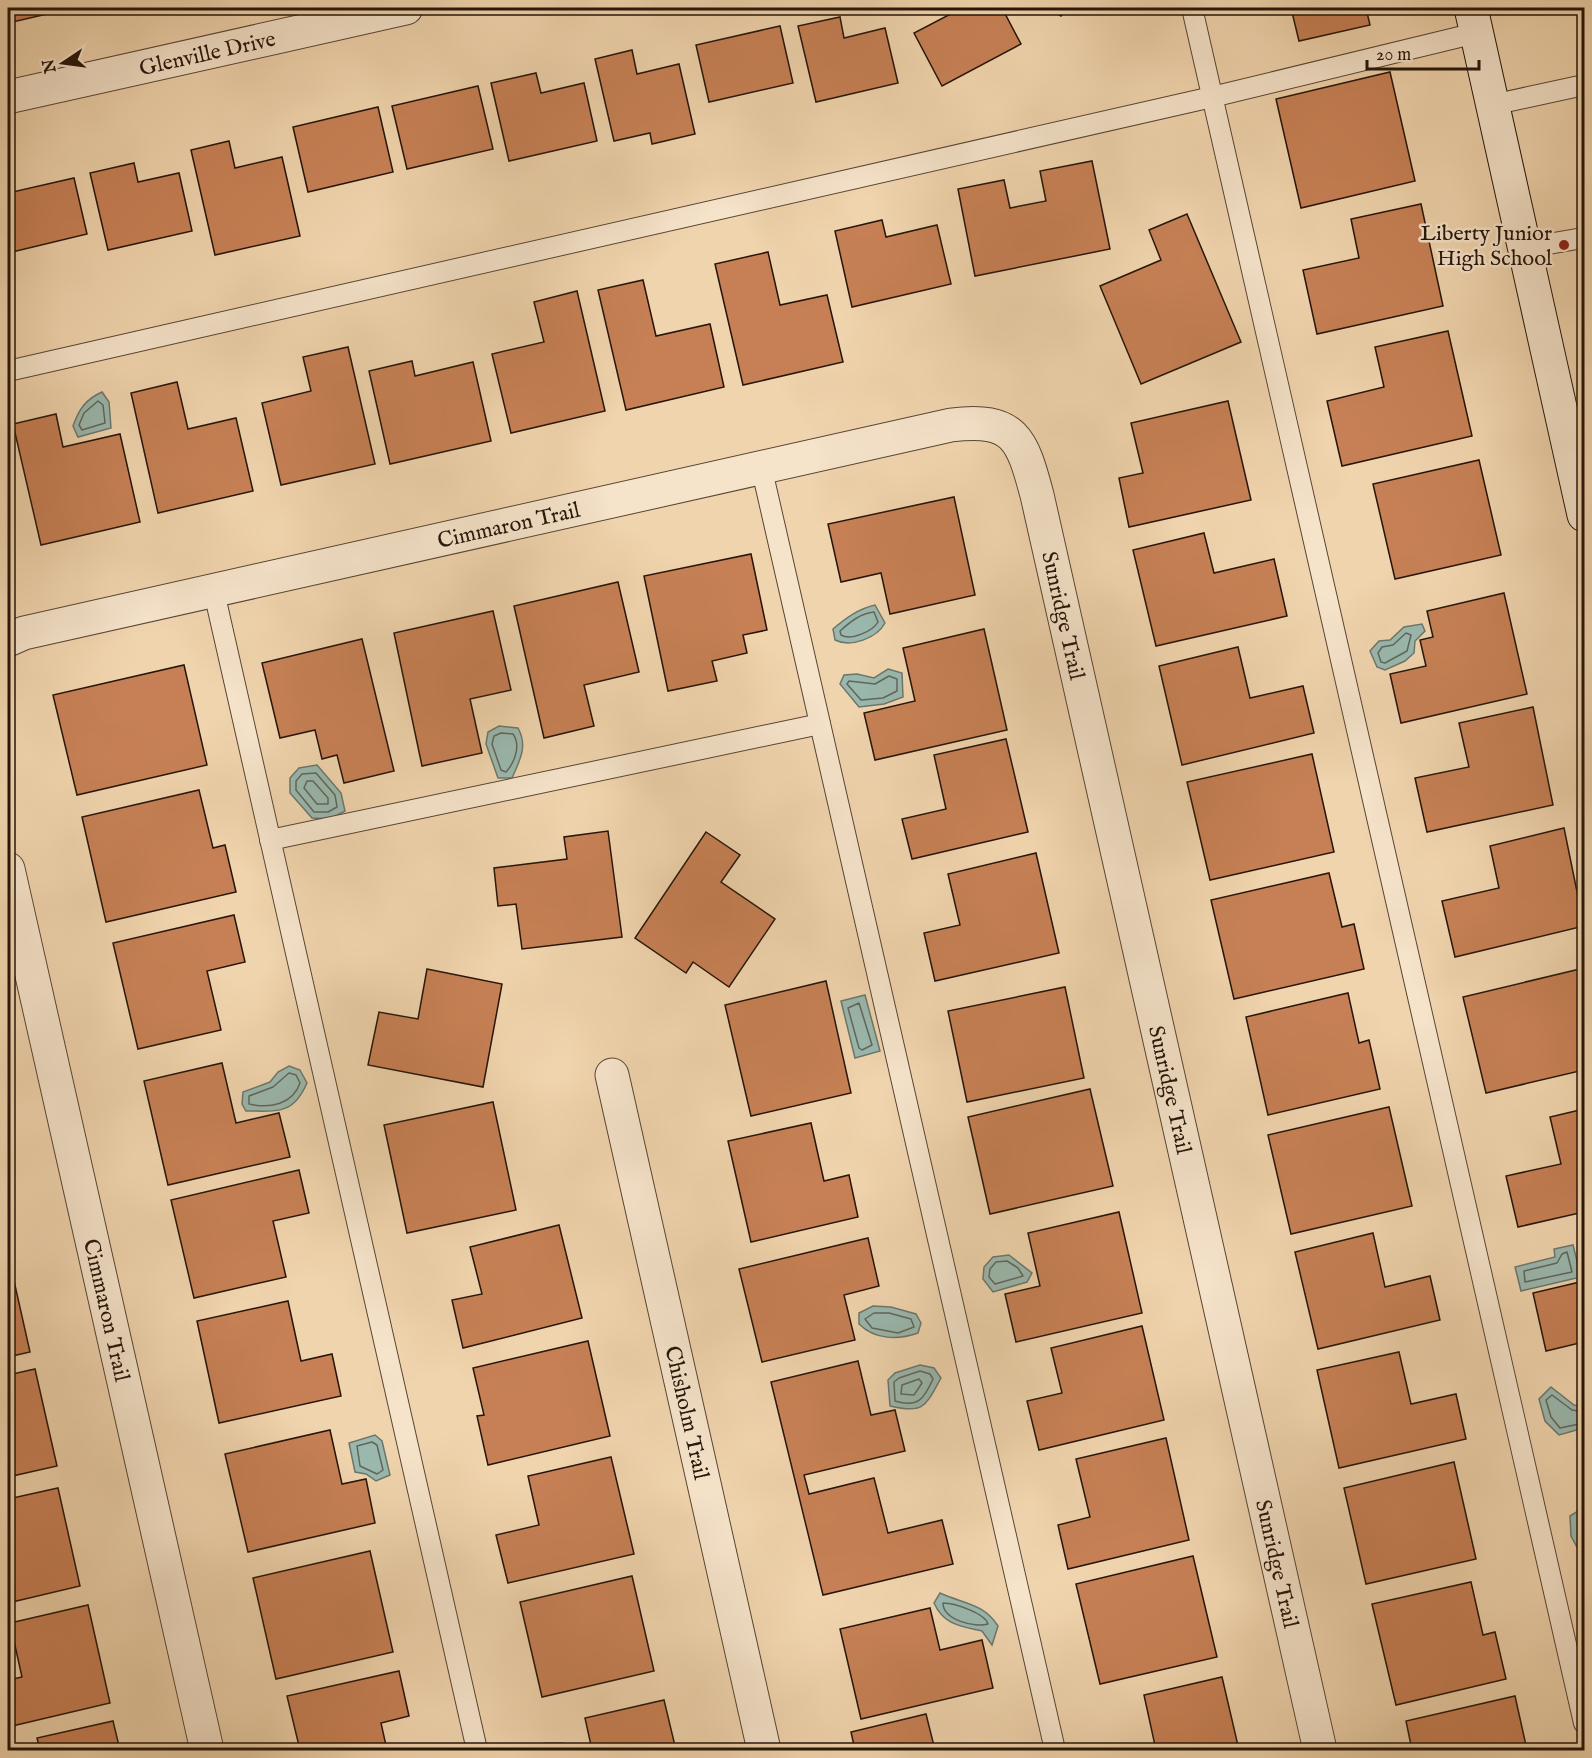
<svg xmlns="http://www.w3.org/2000/svg" width="1592" height="1758" font-family="'IM FELL English',serif">
<style>
.water{fill:#9ab8ae;stroke:#6b776c;stroke-width:1.5}
.lines{fill:none;stroke-linecap:round;stroke-linejoin:round}
.shore{stroke:#60665c;stroke-width:1.5}
.building{fill:#c78055;stroke:#25150a;stroke-width:1.5}
.lane-casing{stroke:#584533;stroke-width:22}
.street-casing{stroke:#584533;stroke-width:35}
.secondary-casing{stroke:#25150a;stroke-width:35}
.lane{stroke:#f5e3ca;stroke-width:20}
.street{stroke:#f5e3ca;stroke-width:33}
.secondary{stroke:#f5e3ca;stroke-width:33}
.poi-dot{fill:#8f2418;stroke:#f5e3ca;stroke-width:2}
.labels{text-anchor:middle;stroke-width:5;stroke-linejoin:round;paint-order:stroke}
.street-label{font-size:22px;fill:#25150a;stroke:#f5e3ca}
.poi-label{font-size:22px;fill:#25150a;stroke:#f5e3ca;text-anchor:end}
</style>
<rect width="100%" height="100%" fill="#f0d4ad"/>
<filter id="stains"><feTurbulence type="fractalNoise" baseFrequency=".00333" numOctaves="4"/><feColorMatrix values="0 0 0 0 .2 0 0 0 0 .09 0 0 0 0 .02 0 0 0 .5 -.17"/></filter>
<radialGradient id="worn" r=".72"><stop offset=".6" stop-color="#630" stop-opacity="0"/><stop offset="1" stop-color="#630" stop-opacity=".3"/></radialGradient>
<g class="water">
<path d="M102,392L109,402L111,428L78,437L73,426C79,409 86,399 102,392Z"/>
<path d="M875,605L885,623C877,638 851,648 835,640L833,629C846,618 858,609 875,605Z"/>
<polygon points="1422,624 1425,631 1415,641 1414,653 1405,661 1385,670 1377,667 1370,651 1379,641 1390,640 1404,627"/>
<polygon points="888,669 902,673 903,697 884,704 859,707 840,684 844,675 857,674 874,678"/>
<path d="M499,726L518,728C528,746 520,760 512,778H498L486,744L488,732Z"/>
<polygon points="317,765 341,793 345,811 330,819 312,818 290,793 290,778 299,768"/>
<polygon points="865,995 880,1051 855,1058 841,1001"/>
<path d="M289,1066L300,1070L307,1083C293,1115 278,1111 246,1111L242,1104L243,1092L270,1082L278,1072Z"/>
<polygon points="1573,1245 1581,1277 1521,1291 1515,1267 1555,1257 1554,1249"/>
<polygon points="1009,1255 1032,1273 1027,1282 993,1292 983,1279 984,1267 993,1257"/>
<path d="M873,1306L891,1307L916,1314L921,1323L918,1333C898,1340 875,1340 859,1324V1313Z"/>
<path d="M920,1365L934,1368L941,1378C925,1407 924,1414 890,1406L888,1380L895,1373Z"/>
<polygon points="1551,1387 1574,1405 1583,1406 1584,1428 1559,1435 1545,1421 1539,1399"/>
<polygon points="375,1435 382,1441 390,1475 376,1481 366,1474 355,1472 349,1443"/>
<polygon points="1578,1511 1584,1512 1584,1549 1577,1547 1571,1536 1570,1516"/>
<path d="M940,1593C964,1604 983,1603 998,1626L992,1645L982,1631C960,1626 944,1625 934,1603Z"/>
<polygon points="544,1743 563,1743 579,1750 533,1750"/>
</g>
<g class="lines">
<g class="shore">
<polygon points="98,401 103,405 105,423 82,430 79,425 84,413"/>
<path d="M874,612L878,622C873,631 851,641 841,635L840,631C850,622 861,613 874,612Z"/>
<polygon points="1406,633 1411,635 1407,651 1385,663 1381,662 1378,653 1382,647 1393,645"/>
<polygon points="889,676 897,679 897,691 883,698 861,700 847,684 849,681 875,684"/>
<path d="M501,733L513,734C521,745 515,762 506,772L501,770L492,744L494,736Z"/>
<polygon points="316,773 335,795 337,807 328,812 314,812 296,790 296,781 302,774"/>
<polygon points="307,781 313,781 328,798 328,804 317,804 304,788"/>
<polygon points="859,1003 872,1045 862,1050 859,1048 848,1008"/>
<path d="M289,1073L296,1075L300,1083C293,1104 270,1109 249,1104V1096L273,1087Z"/>
<polygon points="1567,1252 1572,1272 1525,1282 1524,1271 1557,1263 1562,1254"/>
<polygon points="1007,1261 1018,1268 1023,1276 995,1284 989,1277 990,1269 996,1262"/>
<polygon points="874,1313 889,1313 911,1319 914,1327 898,1333 872,1328 865,1319"/>
<path d="M920,1371L930,1374L933,1379C924,1399 918,1408 895,1401L894,1382L899,1378Z"/>
<polygon points="919,1379 922,1383 914,1395 901,1394 902,1385"/>
<polyline points="1584,1412 1572,1410 1552,1395 1546,1400 1551,1417 1560,1428 1584,1423"/>
<polygon points="372,1442 377,1445 383,1470 377,1474 360,1466 357,1446"/>
<path d="M943,1603C954,1603 985,1613 988,1624C975,1628 943,1620 943,1603Z"/>
</g>
</g>
<g class="building">
<polygon points="8,8 69,8 69,9 8,23"/>
<polygon points="962,8 1002,8 1021,44 942,86 914,33"/>
<polygon points="1048,8 1067,8 1061,16"/>
<polygon points="1291,8 1366,8 1370,25 1299,41"/>
<polygon points="840,17 844,38 885,28 898,83 816,102 798,26"/>
<polygon points="780,26 793,83 709,102 696,45"/>
<polygon points="632,50 637,74 679,64 695,134 652,144 650,133 614,141 595,59"/>
<polygon points="1390,72 1415,181 1301,208 1276,99"/>
<polygon points="536,73 541,93 584,83 597,141 509,161 491,83"/>
<polygon points="478,86 493,149 407,169 392,106"/>
<polygon points="378,107 393,172 308,192 293,127"/>
<polygon points="229,141 235,168 282,157 300,236 215,255 191,150"/>
<polygon points="1092,161 1110,249 975,276 958,189 1004,180 1010,208 1046,201 1040,171"/>
<polygon points="134,163 138,182 179,173 192,231 108,250 90,173"/>
<polygon points="74,178 87,234 8,253 8,193"/>
<polygon points="1421,204 1443,306 1317,334 1303,270 1359,258 1351,219"/>
<polygon points="1187,214 1241,342 1141,384 1100,286 1161,260 1149,230"/>
<polygon points="882,220 886,237 937,225 951,284 852,307 835,231"/>
<polygon points="768,252 780,305 827,295 843,362 743,385 715,264"/>
<polygon points="643,280 656,336 710,324 724,387 626,410 598,290"/>
<polygon points="577,291 605,411 511,433 492,354 544,342 534,302"/>
<polygon points="1448,331 1472,436 1342,466 1327,401 1384,387 1375,347"/>
<polygon points="348,347 375,464 281,485 262,403 311,391 303,357"/>
<polygon points="412,361 415,376 473,362 491,441 390,464 369,371"/>
<polygon points="177,382 188,429 236,418 253,491 158,513 131,393"/>
<polygon points="1228,401 1251,500 1129,527 1119,478 1143,473 1131,423"/>
<polygon points="56,414 63,447 120,434 140,522 41,545 13,424"/>
<polygon points="1479,460 1501,555 1395,579 1373,484"/>
<polygon points="954,497 975,595 890,614 881,573 841,582 828,524"/>
<polygon points="1204,533 1214,573 1274,559 1287,616 1156,646 1133,550"/>
<polygon points="751,554 767,630 743,635 747,653 712,661 717,681 668,691 644,576"/>
<polygon points="618,582 639,672 584,685 594,726 544,738 514,606"/>
<polygon points="1504,593 1527,694 1401,723 1390,674 1426,666 1420,640 1433,637 1427,611"/>
<polygon points="493,611 511,690 470,699 482,753 422,766 394,633"/>
<polygon points="984,629 1007,730 875,760 864,713 915,701 903,648"/>
<polygon points="362,639 394,771 344,783 337,755 322,759 315,730 280,738 262,663"/>
<polygon points="1238,647 1250,698 1303,686 1314,733 1182,765 1159,666"/>
<polygon points="184,665 207,765 77,795 53,695"/>
<polygon points="1533,707 1553,805 1427,832 1415,778 1469,767 1459,723"/>
<polygon points="1006,739 1028,832 912,859 902,819 946,809 934,755"/>
<polygon points="1312,754 1334,852 1210,880 1187,782"/>
<polygon points="199,790 213,848 225,845 236,892 106,922 82,817"/>
<polygon points="1564,828 1584,926 1455,957 1442,901 1499,888 1490,846"/>
<polygon points="608,831 622,937 522,949 516,904 498,906 494,868 567,859 564,837"/>
<polygon points="706,832 740,855 721,882 775,919 729,987 693,962 686,973 635,938"/>
<polygon points="1036,853 1059,953 935,981 924,933 960,925 948,874"/>
<polygon points="1329,873 1342,927 1354,924 1364,969 1234,999 1211,900"/>
<polygon points="234,915 245,962 207,971 221,1030 138,1049 113,943"/>
<polygon points="1584,968 1584,1070 1486,1093 1463,997"/>
<polygon points="427,969 502,984 483,1087 368,1065 379,1012 418,1019"/>
<polygon points="826,981 851,1093 751,1116 725,1005"/>
<polygon points="1065,987 1084,1078 967,1102 948,1011"/>
<polygon points="1348,993 1359,1043 1369,1040 1380,1089 1268,1115 1246,1017"/>
<polygon points="222,1063 236,1123 279,1113 290,1157 168,1185 144,1081"/>
<polygon points="1090,1089 1113,1186 990,1214 968,1117"/>
<polygon points="493,1102 516,1210 407,1233 384,1125"/>
<polygon points="1389,1107 1412,1206 1291,1234 1268,1135"/>
<polygon points="1584,1109 1584,1212 1518,1227 1506,1176 1561,1164 1550,1117"/>
<polygon points="811,1123 824,1181 849,1175 858,1217 751,1242 728,1141"/>
<polygon points="299,1170 309,1213 273,1221 286,1277 194,1298 171,1200"/>
<polygon points="1119,1212 1142,1313 1016,1342 1005,1294 1040,1286 1028,1233"/>
<polygon points="559,1225 582,1318 463,1348 452,1300 482,1294 470,1247"/>
<polygon points="1373,1233 1385,1287 1430,1276 1440,1320 1318,1349 1295,1252"/>
<polygon points="868,1238 879,1286 844,1295 855,1340 762,1362 739,1269"/>
<polygon points="8,1254 30,1352 8,1357"/>
<polygon points="1584,1281 1584,1342 1546,1351 1533,1293"/>
<polygon points="288,1301 301,1361 332,1354 341,1396 219,1423 197,1321"/>
<polygon points="1142,1326 1164,1420 1039,1450 1027,1401 1062,1393 1051,1348"/>
<polygon points="588,1341 610,1436 488,1465 477,1416 484,1415 473,1368"/>
<polygon points="1399,1352 1411,1404 1456,1394 1466,1439 1339,1468 1317,1370"/>
<polygon points="858,1361 871,1415 895,1410 905,1451 804,1475 809,1494 874,1478 888,1533 942,1520 953,1564 823,1595 771,1382"/>
<polygon points="35,1369 57,1466 8,1477 8,1375"/>
<polygon points="330,1430 342,1484 366,1479 375,1523 248,1552 225,1454"/>
<polygon points="1584,1433 1584,1461 1578,1435"/>
<polygon points="1166,1438 1189,1540 1068,1569 1058,1525 1090,1517 1076,1459"/>
<polygon points="611,1457 634,1554 508,1583 496,1535 539,1525 528,1476"/>
<polygon points="1454,1462 1476,1559 1366,1584 1344,1488"/>
<polygon points="58,1488 80,1586 8,1603 8,1499"/>
<polygon points="370,1551 393,1652 276,1679 253,1578"/>
<polygon points="1193,1556 1217,1657 1100,1684 1076,1584"/>
<polygon points="632,1576 654,1671 542,1697 520,1602"/>
<polygon points="1471,1582 1483,1635 1495,1632 1506,1679 1396,1705 1372,1604"/>
<polygon points="88,1605 110,1703 8,1727 8,1680 22,1677 10,1623"/>
<polygon points="930,1608 940,1650 982,1640 993,1688 861,1719 840,1629"/>
<polygon points="399,1671 409,1716 381,1723 387,1750 300,1750 287,1696"/>
<polygon points="1222,1677 1239,1750 1154,1750 1156,1750 1144,1695"/>
<polygon points="1515,1696 1527,1750 1412,1750 1406,1721"/>
<polygon points="664,1700 676,1750 592,1750 585,1718"/>
<polygon points="926,1714 935,1750 855,1750 851,1732"/>
<polygon points="113,1721 120,1750 40,1750 37,1738"/>
</g>
<g class="lines">
<defs>
<g id="lane">
<polyline points="1192,8 1584,1723"/>
<polyline points="1492,105 1584,85"/>
<polyline points="1525,248 1577,239 1584,241"/>
<polyline points="8,371 1212,97 1476,33"/>
<polyline points="761,466 1055,1750"/>
<polyline points="214,592 477,1750"/>
<polyline points="270,840 820,724"/>
</g>
<g id="street">
<path id="s1" d="M8,97L406,8"/>
<path id="s2" d="M8,640L24,633L951,425C1015,417 1022,439 1037,495L1320,1750"/>
<path id="s3" d="M8,869L207,1750"/>
<path id="s4" d="M612,1075L764,1750"/>
</g>
<polyline id="secondary" points="1471,8 1584,515"/>
</defs>
<use href="#lane" class="lane-casing"/>
<use href="#street" class="street-casing"/>
<use href="#secondary" class="secondary-casing"/>
<use href="#lane" class="lane"/>
<use href="#street" class="street"/>
<use href="#secondary" class="secondary"/>
</g>
<circle class="poi-dot" cx="1564" cy="245" r="6"/>
<g class="labels">
<g class="street-label">
<text dy="8" stroke="none"><textPath href="#s1" startOffset="204">Glenville Drive</textPath></text>
<text dy="8" stroke="none"><textPath href="#s2" startOffset="514">Cimmaron Trail</textPath></text>
<text dy="8" stroke="none"><textPath href="#s2" startOffset="1220">Sunridge Trail</textPath></text>
<text dy="8" stroke="none"><textPath href="#s2" startOffset="1706">Sunridge Trail</textPath></text>
<text dy="8" stroke="none"><textPath href="#s3" startOffset="452">Cimmaron Trail</textPath></text>
<text dy="8" stroke="none"><textPath href="#s4" startOffset="346">Chisholm Trail</textPath></text>
<text dy="8" stroke="none"><textPath href="#s2" startOffset="2192">Sunridge Trail</textPath></text>
</g>
<g class="poi-label">
<text x="1552" y="240">Liberty Junior<tspan x="1552" dy="25">High School</tspan></text>
</g>
</g>
<rect width="1592" height="1758" fill="none" stroke="#f0d4ad" stroke-width="30"/>
<rect x="9" y="9" width="1574" height="1740" fill="none" stroke="#25150a" stroke-width="3"/>
<rect x="15" y="15" width="1562" height="1728" fill="none" stroke="#25150a" stroke-width="1.5"/>
<g transform="translate(63 63) rotate(257)" stroke="#f5e3ca" stroke-width="4.5" paint-order="stroke">
<path d="M0-4.5L10 22L0 15L-10 22Z" fill="#25150a"/>
<text y="-9" font-size="16" font-weight="bold" text-anchor="middle" fill="#25150a">N</text>
</g>
<path d="M1367 60v9h112v-9" fill="none" stroke="#25150a" stroke-width="3"/>
<text x="1376" y="60" font-size="18" fill="#25150a" stroke="#f5e3ca" stroke-width="4.5" paint-order="stroke">20 m</text>
<rect width="100%" height="100%" filter="url(#stains)"/>
<rect width="100%" height="100%" fill="url(#worn)"/>
</svg>
